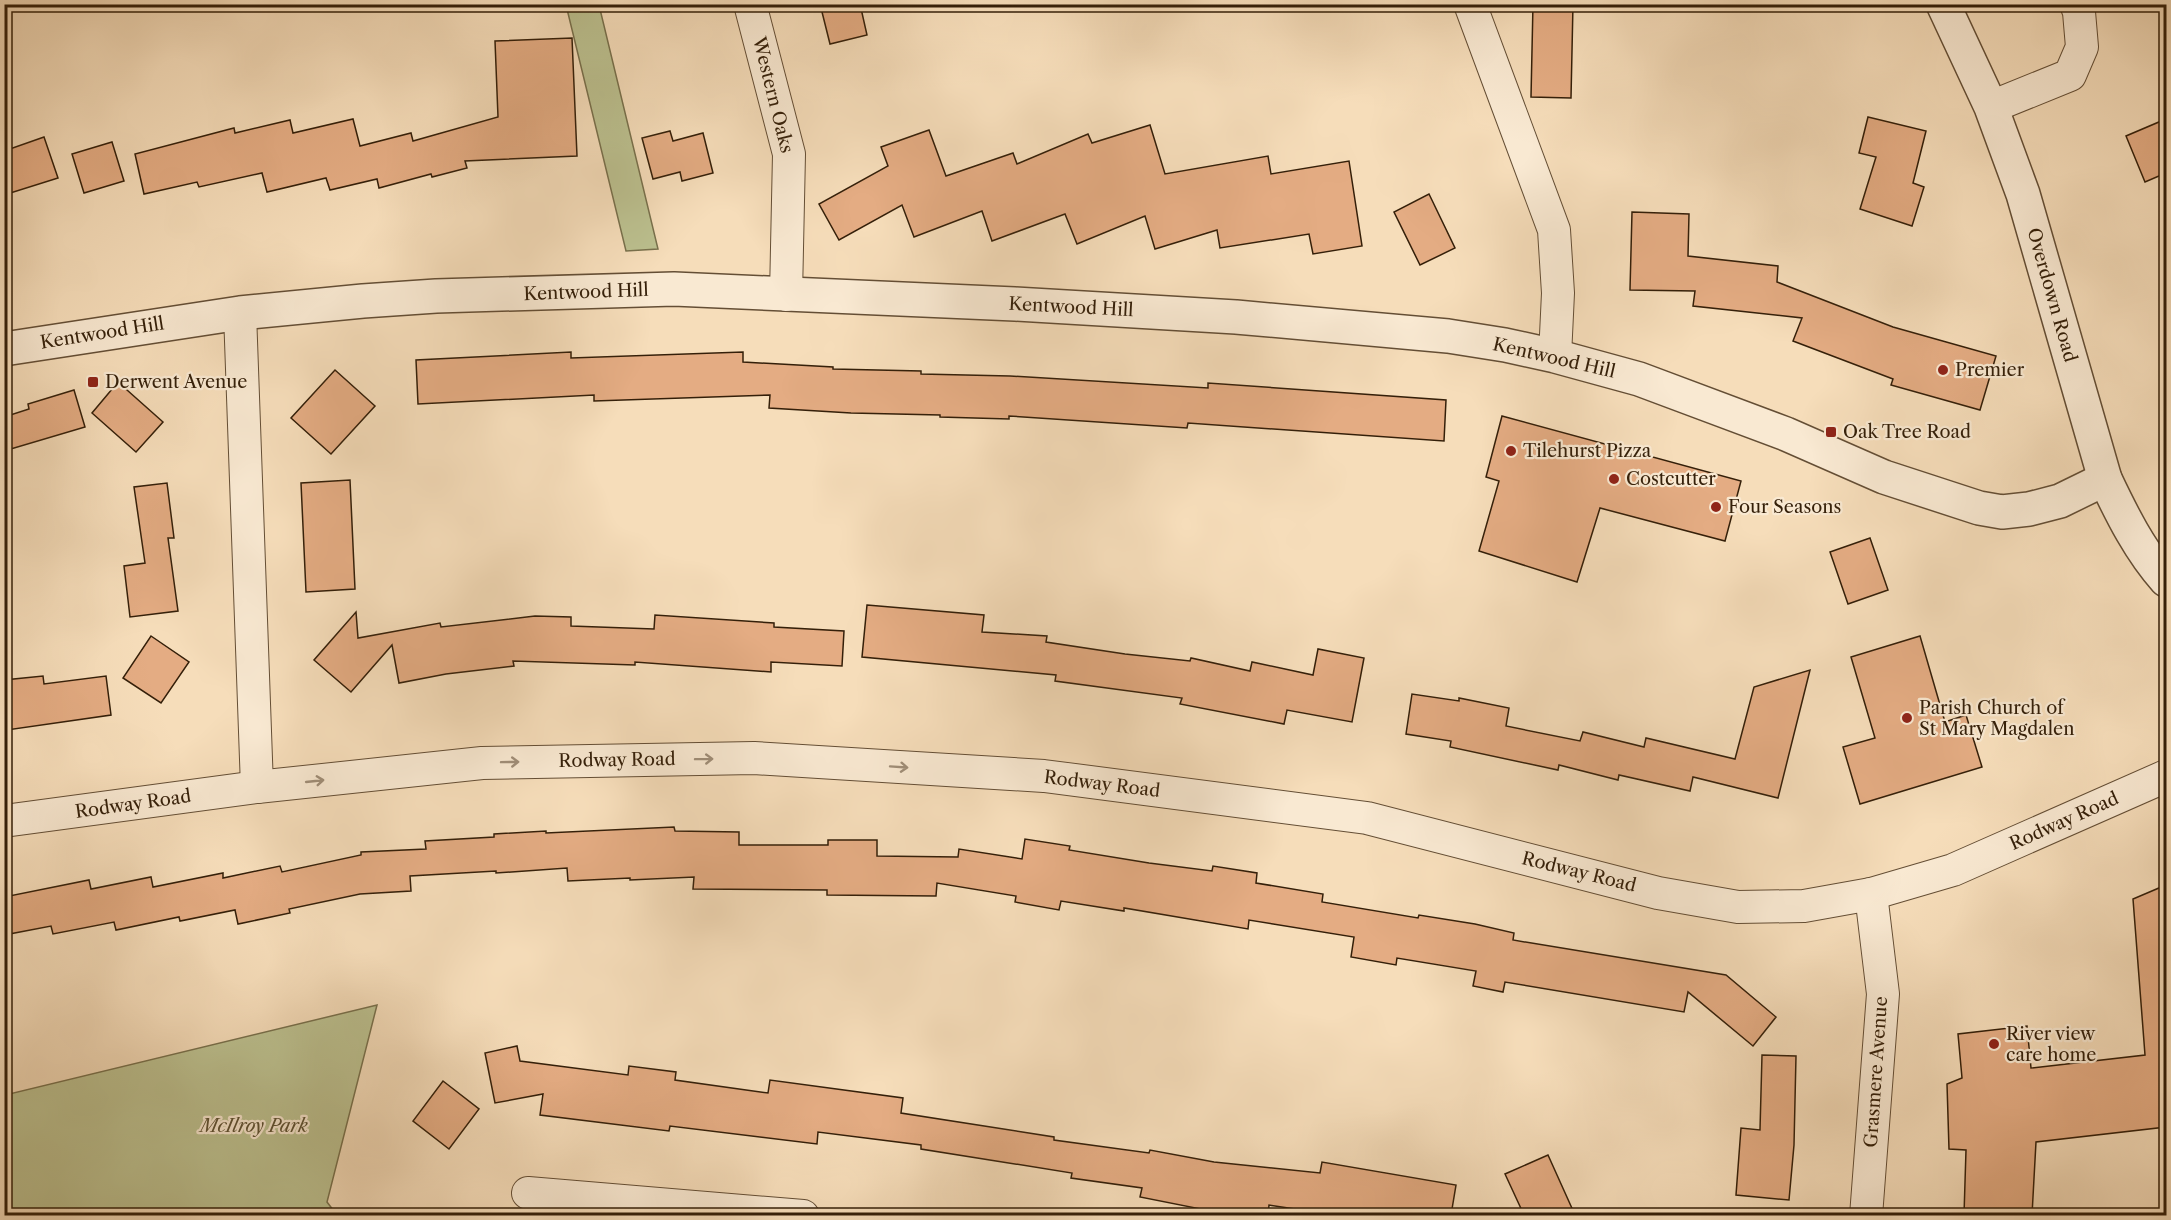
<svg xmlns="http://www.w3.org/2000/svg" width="2171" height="1220" font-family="'Libre Caslon Text',serif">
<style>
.green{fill:#bcc190;stroke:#78704c;stroke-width:1.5}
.building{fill:#e4ac83;stroke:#341f09;stroke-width:1.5}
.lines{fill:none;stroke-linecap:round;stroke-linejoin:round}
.minor-casing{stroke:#644e35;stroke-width:34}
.tertiary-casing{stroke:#644e35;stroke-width:36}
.minor{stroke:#f9e9d2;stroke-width:32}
.tertiary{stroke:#f9e9d2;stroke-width:33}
.oneway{stroke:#a08e78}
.poi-dot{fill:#8f2418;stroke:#f9e9d2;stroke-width:2}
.labels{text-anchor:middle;stroke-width:4.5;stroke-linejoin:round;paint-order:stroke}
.street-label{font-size:18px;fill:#341f09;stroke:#f9e9d2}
.poi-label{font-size:18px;fill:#341f09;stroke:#f9e9d2;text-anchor:start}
.park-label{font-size:18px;font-style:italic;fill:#5d5032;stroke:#f9e9d2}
</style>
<rect width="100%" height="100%" fill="#f6ddba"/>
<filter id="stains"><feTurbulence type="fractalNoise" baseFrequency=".00333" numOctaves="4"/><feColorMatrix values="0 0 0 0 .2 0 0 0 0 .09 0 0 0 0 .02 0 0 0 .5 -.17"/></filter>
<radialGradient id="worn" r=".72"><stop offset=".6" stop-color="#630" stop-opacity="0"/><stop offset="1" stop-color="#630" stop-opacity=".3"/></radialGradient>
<g class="green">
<polygon points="566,5 599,5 658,249 626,251"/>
<polygon points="377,1005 327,1202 337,1215 5,1215 5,1095"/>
</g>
<g class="building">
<polygon points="820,4 860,4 867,35 830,44"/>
<polygon points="1533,4 1573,4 1571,98 1531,97"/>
<polygon points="572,38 577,156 465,161 467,168 432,177 431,174 379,188 377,179 330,190 326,178 267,192 262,173 199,187 197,182 144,194 135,154 234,128 235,133 290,120 293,133 353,119 360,146 411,133 413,141 498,117 495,41"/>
<polygon points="1868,117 1926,131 1913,183 1924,187 1912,226 1860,209 1876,157 1859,153"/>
<polygon points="2166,119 2166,173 2145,182 2126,136"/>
<polygon points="1150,125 1165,174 1268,156 1271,174 1349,161 1362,246 1313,254 1309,234 1220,248 1217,230 1155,249 1145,216 1077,244 1065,214 992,241 982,211 914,237 902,205 839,240 819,204 888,166 881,147 929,130 946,176 1013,153 1017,164 1088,134 1092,143"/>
<polygon points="670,131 673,141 703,133 713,173 682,181 680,172 653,179 642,138"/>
<polygon points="44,137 58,178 4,195 4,151"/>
<polygon points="112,142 124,181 84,193 72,154"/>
<polygon points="1429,194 1455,248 1420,265 1394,212"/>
<polygon points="1632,212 1689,214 1688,256 1778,266 1777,282 1893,327 1996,356 1980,410 1891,385 1893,379 1793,341 1802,318 1693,306 1695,291 1630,290"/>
<polygon points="571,352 571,358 743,352 743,362 833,367 833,369 921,371 921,374 1010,376 1208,388 1208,383 1446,400 1444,441 1188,423 1187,428 1009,416 1009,419 940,417 940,415 851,413 769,408 770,395 594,401 594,395 418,404 416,360"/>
<polygon points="335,370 375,406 331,454 291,418"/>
<polygon points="118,382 163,422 136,452 92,413"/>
<polygon points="74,390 85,427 4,451 4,417 29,409 28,404"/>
<polygon points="1502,416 1741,481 1725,541 1600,508 1577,582 1479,551 1499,481 1486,477"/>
<polygon points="350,480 355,589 306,592 301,483"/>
<polygon points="167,483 174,538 168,538 178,611 130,617 124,566 145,563 134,487"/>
<polygon points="1870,538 1888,590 1848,604 1830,552"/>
<polygon points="867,605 984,615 982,632 1047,636 1046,642 1125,654 1190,661 1191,658 1250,671 1252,662 1313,675 1318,649 1364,658 1352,722 1287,710 1284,724 1180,704 1182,698 1055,681 1056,675 862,657"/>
<polygon points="356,612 358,638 440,623 441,627 535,616 571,617 571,626 654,629 655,615 774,623 774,627 844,631 842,666 771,662 771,672 635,662 635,665 513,661 514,666 446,674 399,683 392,645 351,692 314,660"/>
<polygon points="151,636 189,662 161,703 123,678"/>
<polygon points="1920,636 1945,722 1966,715 1982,767 1860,804 1843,747 1875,738 1851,657"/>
<polygon points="1810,670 1778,798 1693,777 1690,791 1619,775 1618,780 1559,765 1558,770 1450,747 1451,741 1406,734 1412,694 1459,701 1459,698 1509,708 1506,726 1580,741 1583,732 1644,747 1646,738 1735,759 1754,687"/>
<polygon points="43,676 44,684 106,676 111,715 7,730 4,680"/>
<polygon points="674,827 675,831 739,832 739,845 828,845 828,840 877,840 877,856 958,857 959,849 1022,859 1025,839 1070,846 1069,850 1149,863 1212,871 1213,866 1257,873 1256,883 1323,894 1322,902 1418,918 1419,915 1475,924 1514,933 1513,940 1726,975 1776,1017 1753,1046 1688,992 1684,1012 1505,982 1503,992 1473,986 1476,971 1397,958 1396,965 1351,957 1354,937 1249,920 1248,929 1124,908 1124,911 1061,901 1059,910 1015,902 1016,896 937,883 936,896 827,895 827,890 693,889 694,877 630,880 630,878 568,881 567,868 496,873 496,871 410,876 411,891 360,894 289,909 290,913 238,924 235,910 180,921 179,917 116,930 114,922 53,934 51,926 4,935 4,897 89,880 91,889 151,877 153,887 223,873 223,878 280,866 282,872 361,855 361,852 426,849 425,841 494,837 494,834 546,831 546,833"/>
<polygon points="2166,885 2166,1127 2036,1142 2032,1215 1964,1215 1966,1150 1949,1149 1947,1084 1962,1078 1958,1034 2027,1026 2031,1068 2145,1055 2133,899"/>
<polygon points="517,1046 520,1061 628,1075 629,1066 676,1072 675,1080 768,1093 770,1080 903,1098 901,1113 1054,1137 1054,1140 1149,1153 1150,1150 1214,1162 1320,1173 1322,1162 1456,1185 1451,1215 1335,1215 1269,1205 1268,1215 1206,1215 1206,1210 1140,1197 1142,1188 1071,1178 1072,1173 921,1149 921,1145 818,1132 817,1144 670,1126 669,1131 540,1115 543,1094 495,1103 485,1053"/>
<polygon points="1762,1055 1796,1056 1794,1145 1789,1200 1736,1195 1741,1128 1760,1130"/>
<polygon points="443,1081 479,1109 449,1149 413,1121"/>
<polygon points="1548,1155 1575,1215 1524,1215 1505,1174"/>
</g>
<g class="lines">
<defs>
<g id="minor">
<polyline points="750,4 789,154 786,295"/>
<polyline points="1470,4 1554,230 1558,293 1555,356"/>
<polyline points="1991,107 2070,75 2082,47 2079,12 2076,4"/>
<polyline points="240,313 257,787"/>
<polyline points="4,821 257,787 482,763 754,758 1044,776 1367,818 1658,893 1738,907 1804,906 1871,894 1953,870 2166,776"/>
<polyline points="528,1193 803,1216"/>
<polyline points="1866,1216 1883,994 1871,894"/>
</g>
<g id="tertiary">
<path d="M1943,4L1991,107L2023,194L2105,479C2122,515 2140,551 2166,580"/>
<polyline points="4,349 240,313 363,301 436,296 674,289 1015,304 1236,317 1448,336 1505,345 1555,356 1639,379 1786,434 1884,477 1979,508 2002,512 2029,509 2060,501 2105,479"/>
</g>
</defs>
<use href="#minor" class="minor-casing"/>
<use href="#tertiary" class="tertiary-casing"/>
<use href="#minor" class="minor"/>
<use href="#tertiary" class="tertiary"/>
</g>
<defs><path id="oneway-shaft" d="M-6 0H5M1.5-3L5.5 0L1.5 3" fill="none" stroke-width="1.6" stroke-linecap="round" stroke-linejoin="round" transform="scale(1.5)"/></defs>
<g class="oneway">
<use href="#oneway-shaft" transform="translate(704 759) rotate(-1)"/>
<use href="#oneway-shaft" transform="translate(510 762) rotate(-1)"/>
<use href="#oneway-shaft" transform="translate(899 767) rotate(4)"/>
<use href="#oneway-shaft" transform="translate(315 781) rotate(-6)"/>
</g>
<g class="poi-dot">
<circle cx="1943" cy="370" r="6"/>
<rect x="87" y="376" width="12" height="12" rx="3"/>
<rect x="1825" y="426" width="12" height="12" rx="3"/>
<circle cx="1511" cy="451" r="6"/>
<circle cx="1614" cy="479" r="6"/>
<circle cx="1716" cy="507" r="6"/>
<circle cx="1907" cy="718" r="6"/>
<circle cx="1994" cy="1044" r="6"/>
</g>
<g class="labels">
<g class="street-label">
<text transform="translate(773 95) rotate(76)" y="6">Western Oaks</text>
<text transform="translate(586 292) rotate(-2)" y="6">Kentwood Hill</text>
<text transform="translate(2052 295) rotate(74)" y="6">Overdown Road</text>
<text transform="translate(1071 307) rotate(3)" y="6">Kentwood Hill</text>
<text transform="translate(102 333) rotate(-9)" y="6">Kentwood Hill</text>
<text transform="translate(1554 358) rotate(13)" y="6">Kentwood Hill</text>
<text transform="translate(617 760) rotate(-1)" y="6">Rodway Road</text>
<text transform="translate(1102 784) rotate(7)" y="6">Rodway Road</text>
<text transform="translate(133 804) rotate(-8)" y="6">Rodway Road</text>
<text transform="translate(2064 821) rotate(-24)" y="6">Rodway Road</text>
<text transform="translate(1579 872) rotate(14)" y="6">Rodway Road</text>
<text transform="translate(1876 1072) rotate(-86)" y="6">Grasmere Avenue</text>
</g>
<g class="poi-label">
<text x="1955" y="376">Premier</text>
<text x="105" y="388">Derwent Avenue</text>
<text x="1843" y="438">Oak Tree Road</text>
<text x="1523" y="457">Tilehurst Pizza</text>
<text x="1626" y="485">Costcutter</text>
<text x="1728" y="513">Four Seasons</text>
<text x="1919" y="714">Parish Church of<tspan x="1919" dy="21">St Mary Magdalen</tspan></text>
<text x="2006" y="1040">River view<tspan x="2006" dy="21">care home</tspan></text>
</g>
<g class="park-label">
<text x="254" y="1132">McIlroy Park</text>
</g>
</g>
<rect width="2171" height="1220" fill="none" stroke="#f6ddba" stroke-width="24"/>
<rect x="6" y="6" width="2159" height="1208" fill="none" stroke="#341f09" stroke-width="3"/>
<rect x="12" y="12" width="2147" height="1196" fill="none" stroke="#341f09" stroke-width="1.5"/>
<rect width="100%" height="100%" filter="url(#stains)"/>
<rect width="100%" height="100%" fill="url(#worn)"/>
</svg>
